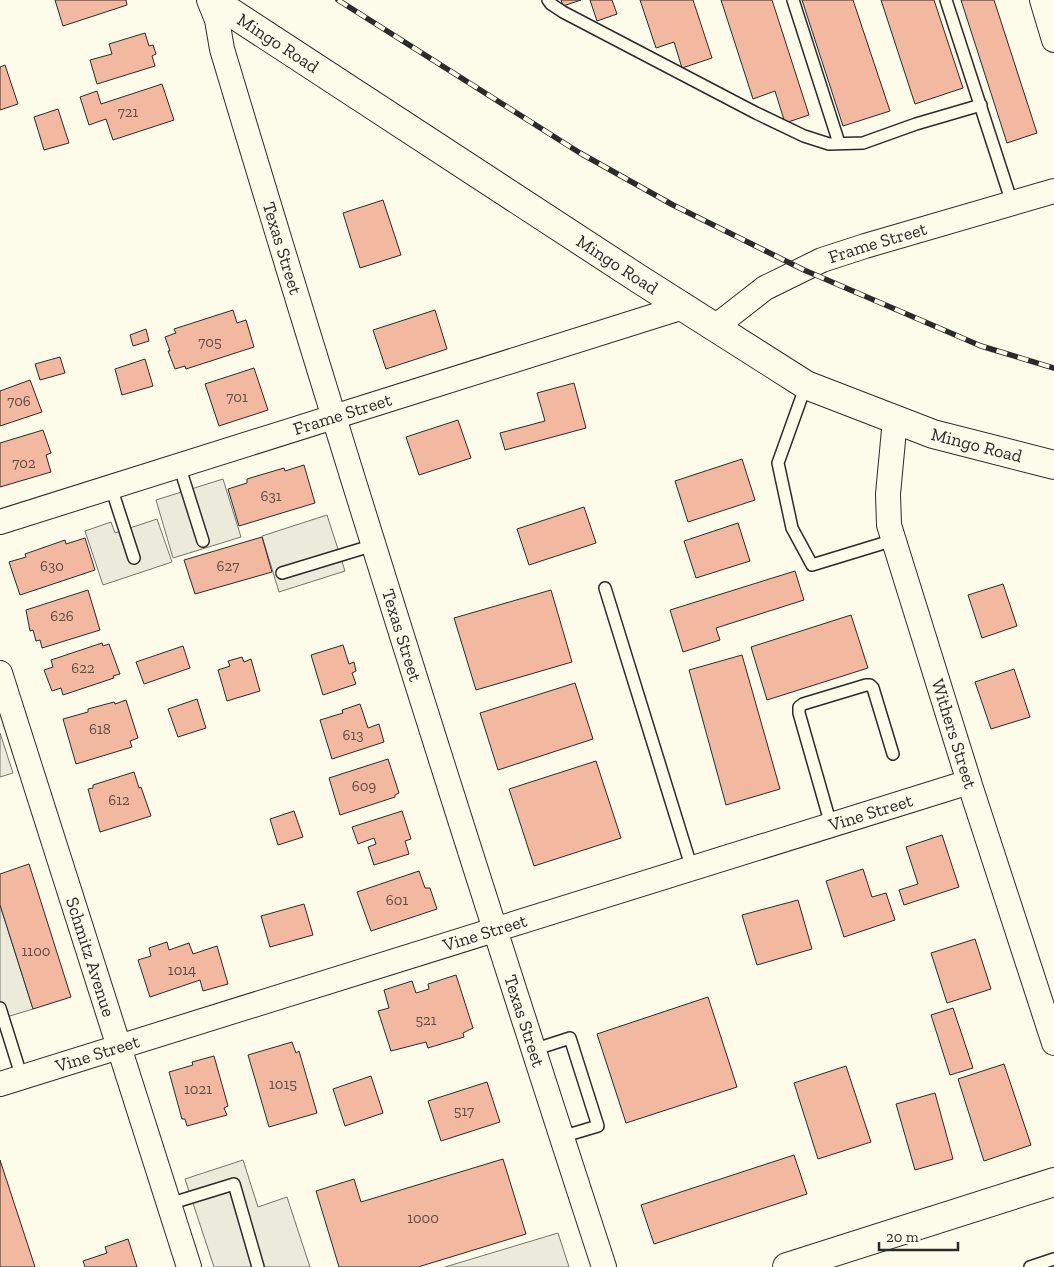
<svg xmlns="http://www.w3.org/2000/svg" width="1054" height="1267" font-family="'Zilla Slab',serif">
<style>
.parking{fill:#eceadb;stroke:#74746e}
.building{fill:#f2b8a0;stroke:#2b2b2b}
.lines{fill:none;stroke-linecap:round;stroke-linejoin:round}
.lane-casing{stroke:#2b2b2b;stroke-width:14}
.street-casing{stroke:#2b2b2b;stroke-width:26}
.secondary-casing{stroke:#2b2b2b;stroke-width:30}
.lane{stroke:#fdfbea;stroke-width:11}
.street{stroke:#fdfbea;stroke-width:24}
.secondary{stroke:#fdfbea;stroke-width:28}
.rail-casing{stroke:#2b2b2b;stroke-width:5.5}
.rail{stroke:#fdfbea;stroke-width:4;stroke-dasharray:11;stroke-linecap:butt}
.labels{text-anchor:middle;stroke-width:4;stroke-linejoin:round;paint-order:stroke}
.number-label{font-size:15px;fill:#5d4e48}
.street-label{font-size:18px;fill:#2b2b2b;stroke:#fdfbea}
</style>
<rect width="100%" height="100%" fill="#fdfbea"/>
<g class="parking">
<polygon points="223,479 241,537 173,558 156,500"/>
<polygon points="327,515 345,571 279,592 262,536"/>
<polygon points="157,519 172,562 103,585 85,531 111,522 115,533"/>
<polygon points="0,733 13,773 0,777"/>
<polygon points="0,905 33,1009 0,1019"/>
<polygon points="243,1160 258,1207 287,1197 310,1267 214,1267 185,1179"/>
<polygon points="558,1233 569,1267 445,1267"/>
</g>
<g class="building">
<polygon points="55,0 126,0 127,5 63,26"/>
<polygon points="561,0 581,0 563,6"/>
<polygon points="590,0 612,0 617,14 597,21"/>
<polygon points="640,0 693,0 712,58 682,68 674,42 656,48"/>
<polygon points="721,0 772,0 809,115 785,123 775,91 753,99"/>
<polygon points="802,0 853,0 890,111 843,126"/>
<polygon points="881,0 934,0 963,88 915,104"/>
<polygon points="961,0 994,0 1037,133 1007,143"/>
<polygon points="145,33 149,46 153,45 156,54 152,56 155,66 97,84 90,60 112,54 109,44"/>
<polygon points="5,65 18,104 0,110 0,67"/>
<polygon points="162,84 174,120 113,140 106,119 89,125 80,97 97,91 101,104"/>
<polygon points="58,109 69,143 44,150 34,117"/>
<polygon points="383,200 401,255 360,268 343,213"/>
<polygon points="233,310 237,323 246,320 254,347 186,369 185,366 175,369 168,351 170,351 165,337 176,333 174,329"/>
<polygon points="435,310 447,349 386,369 373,330"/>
<polygon points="146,329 149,341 133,346 130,335"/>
<polygon points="60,357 65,373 40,380 35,364"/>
<polygon points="145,359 153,386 122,395 115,369"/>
<polygon points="254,368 268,410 219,426 205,384"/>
<polygon points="30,380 42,412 0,426 0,391"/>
<polygon points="574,383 586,428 505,450 500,433 545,421 537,393"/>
<polygon points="458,420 471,458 419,475 406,437"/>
<polygon points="43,430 51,453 46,455 51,472 0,487 0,443"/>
<polygon points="742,459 755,500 688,522 675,481"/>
<polygon points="304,465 315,503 239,526 228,489 247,483 247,479 284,468 285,471"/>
<polygon points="584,507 596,543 529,565 517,529"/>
<polygon points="738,523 750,561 696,578 684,541"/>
<polygon points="262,537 272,572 195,594 184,560"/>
<polygon points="85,538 95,570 20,595 9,562 26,557 25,554 65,540 66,544"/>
<polygon points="795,571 804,600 716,628 720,640 683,652 670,610"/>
<polygon points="1003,584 1017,626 982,638 968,595"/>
<polygon points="88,590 100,630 42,648 40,640 36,641 33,630 30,631 26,610"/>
<polygon points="551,590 572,662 476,690 454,618"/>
<polygon points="851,615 868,668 767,700 751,647"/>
<polygon points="102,643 103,646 109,644 120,674 113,676 114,678 63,695 61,688 52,691 44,670 53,667 51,660"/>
<polygon points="343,645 349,664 354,662 356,671 352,673 356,684 323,695 311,655"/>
<polygon points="183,646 190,668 144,684 136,662"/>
<polygon points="742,655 780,789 726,805 689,670"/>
<polygon points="242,657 244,662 251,659 260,691 227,701 218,670 230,666 228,661"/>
<polygon points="1014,669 1030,717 991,729 975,682"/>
<polygon points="575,683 593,739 498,770 480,713"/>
<polygon points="197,699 206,728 178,737 168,709"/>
<polygon points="126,700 138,738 130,741 132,747 76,764 63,719 88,712 88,709 114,702 115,704"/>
<polygon points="360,704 368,728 379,724 384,742 332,759 320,720 343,713 342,710"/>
<polygon points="388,759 399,793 395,795 395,797 340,815 329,778"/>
<polygon points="596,761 621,838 534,866 509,789"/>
<polygon points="134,772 139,788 141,787 151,816 100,832 88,789 93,788 93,785"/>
<polygon points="294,811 303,837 278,845 270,819"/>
<polygon points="402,811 411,839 405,841 409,854 374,865 368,847 376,844 374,838 358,844 352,827"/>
<polygon points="942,835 959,887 904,905 899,890 918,884 906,847"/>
<polygon points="29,864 71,997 33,1009 0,905 0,874"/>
<polygon points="863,869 872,897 886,893 895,920 844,937 826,881"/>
<polygon points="419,871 425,888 430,888 437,909 371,931 357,892"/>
<polygon points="798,900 812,949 757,965 742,915"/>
<polygon points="304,904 313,935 270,947 261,916"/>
<polygon points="975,939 991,989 947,1003 931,953"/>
<polygon points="167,942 169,950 189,943 193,954 217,946 228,984 203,991 200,980 150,997 138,960 151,956 149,948"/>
<polygon points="456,975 473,1028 463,1033 464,1037 428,1048 426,1042 391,1051 378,1011 389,1008 384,990 412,981 416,993 429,989 428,984"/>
<polygon points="708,997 737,1087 626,1123 597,1034"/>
<polygon points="953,1008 973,1068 950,1075 931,1015"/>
<polygon points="292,1042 296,1053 299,1051 317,1113 269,1127 248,1055"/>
<polygon points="214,1056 228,1106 224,1108 227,1115 187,1126 185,1119 182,1119 169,1072 193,1065 192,1062"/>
<polygon points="1004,1064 1031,1145 984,1161 958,1079"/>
<polygon points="846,1066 871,1142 818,1159 794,1083"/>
<polygon points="371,1076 383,1113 345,1126 333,1089"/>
<polygon points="487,1082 500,1122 441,1141 428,1101"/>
<polygon points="935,1093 953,1159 915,1170 896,1104"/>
<polygon points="794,1155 807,1194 654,1244 641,1205"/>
<polygon points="503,1159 526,1234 418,1267 339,1267 316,1191 354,1179 361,1202"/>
<polygon points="0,1160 35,1267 0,1267"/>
<polygon points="128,1239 137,1267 85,1267 83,1261 107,1253 105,1247"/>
</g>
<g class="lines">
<defs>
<g id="lane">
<polyline points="548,0 551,4 563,12 756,113 804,136 829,144 863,143 916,124 981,105"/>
<polyline points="793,0 839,143"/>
<polyline points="946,0 1012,203"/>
<polyline points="806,385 778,463 792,528 812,565 894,540"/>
<polyline points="179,465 203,541"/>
<polyline points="111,487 134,558"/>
<polyline points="282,573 374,545"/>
<polyline points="605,588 692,869"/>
<polyline points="831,825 799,713 799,707 803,704 866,685 870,685 873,688 893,754"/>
<polyline points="0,1008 22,1078"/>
<polyline points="533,1050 570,1038 598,1126 561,1137"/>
<polyline points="169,1204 234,1184 258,1267"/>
<polyline points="1030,1267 1054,1259"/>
</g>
<g id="street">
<path id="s1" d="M209,0L217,20L222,49C344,457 472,862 604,1267"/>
<polyline points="1042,0 1054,40"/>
<path id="s2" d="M715,327L765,288L822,260L865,246L1054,191"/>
<path id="s3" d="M895,419L888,494L889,525L969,782L1054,1043"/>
<path id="s4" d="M0,522L683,307"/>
<path id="s5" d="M0,673L189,1267"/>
<path id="s6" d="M0,1084L969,782"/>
</g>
<g id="secondary">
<path id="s7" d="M212,0L639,279L806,385L933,434L1054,465"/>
<polyline points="787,1267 1054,1182"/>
</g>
</defs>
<use href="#lane" class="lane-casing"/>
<use href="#street" class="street-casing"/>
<use href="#secondary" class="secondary-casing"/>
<use href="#lane" class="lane"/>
<use href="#street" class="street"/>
<use href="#secondary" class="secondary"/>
<defs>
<polyline id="rail" points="338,0 580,153 673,205 804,270 981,346 1054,368"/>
</defs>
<use href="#rail" class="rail-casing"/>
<use href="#rail" class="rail"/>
</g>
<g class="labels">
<g class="number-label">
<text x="128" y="117">721</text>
<text x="210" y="347">705</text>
<text x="237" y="402">701</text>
<text x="19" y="406">706</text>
<text x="24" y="468">702</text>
<text x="271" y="501">631</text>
<text x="52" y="571">630</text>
<text x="228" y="571">627</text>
<text x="62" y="621">626</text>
<text x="83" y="673">622</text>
<text x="100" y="734">618</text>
<text x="353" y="740">613</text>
<text x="364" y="791">609</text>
<text x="119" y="805">612</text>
<text x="397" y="905">601</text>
<text x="36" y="956">1100</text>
<text x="182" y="975">1014</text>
<text x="426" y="1025">521</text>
<text x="283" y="1089">1015</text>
<text x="198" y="1094">1021</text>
<text x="464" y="1116">517</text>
<text x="423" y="1223">1000</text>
</g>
<g class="street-label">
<text dy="6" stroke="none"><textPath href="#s7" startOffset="79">Mingo Road</textPath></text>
<text dy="6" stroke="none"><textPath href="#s2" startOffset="185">Frame Street</textPath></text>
<text dy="6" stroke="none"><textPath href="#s1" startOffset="259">Texas Street</textPath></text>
<text dy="6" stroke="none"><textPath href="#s7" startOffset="484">Mingo Road</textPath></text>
<text dy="6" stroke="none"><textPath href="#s4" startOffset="359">Frame Street</textPath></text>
<text dy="6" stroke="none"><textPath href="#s7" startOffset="889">Mingo Road</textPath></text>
<text dy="6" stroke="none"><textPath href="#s1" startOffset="664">Texas Street</textPath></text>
<text dy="6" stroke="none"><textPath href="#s3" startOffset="325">Withers Street</textPath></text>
<text dy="6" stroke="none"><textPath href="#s6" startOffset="912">Vine Street</textPath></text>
<text dy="6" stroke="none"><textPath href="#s6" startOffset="508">Vine Street</textPath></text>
<text dy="6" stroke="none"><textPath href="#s5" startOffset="298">Schmitz Avenue</textPath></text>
<text dy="6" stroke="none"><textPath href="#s1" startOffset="1069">Texas Street</textPath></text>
<text dy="6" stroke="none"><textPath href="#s6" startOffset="102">Vine Street</textPath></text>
</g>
</g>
<path d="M879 1242v8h79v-8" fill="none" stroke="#2b2b2b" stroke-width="2.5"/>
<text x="886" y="1242" font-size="15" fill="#2b2b2b" stroke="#fdfbea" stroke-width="4" paint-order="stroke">20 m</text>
</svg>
